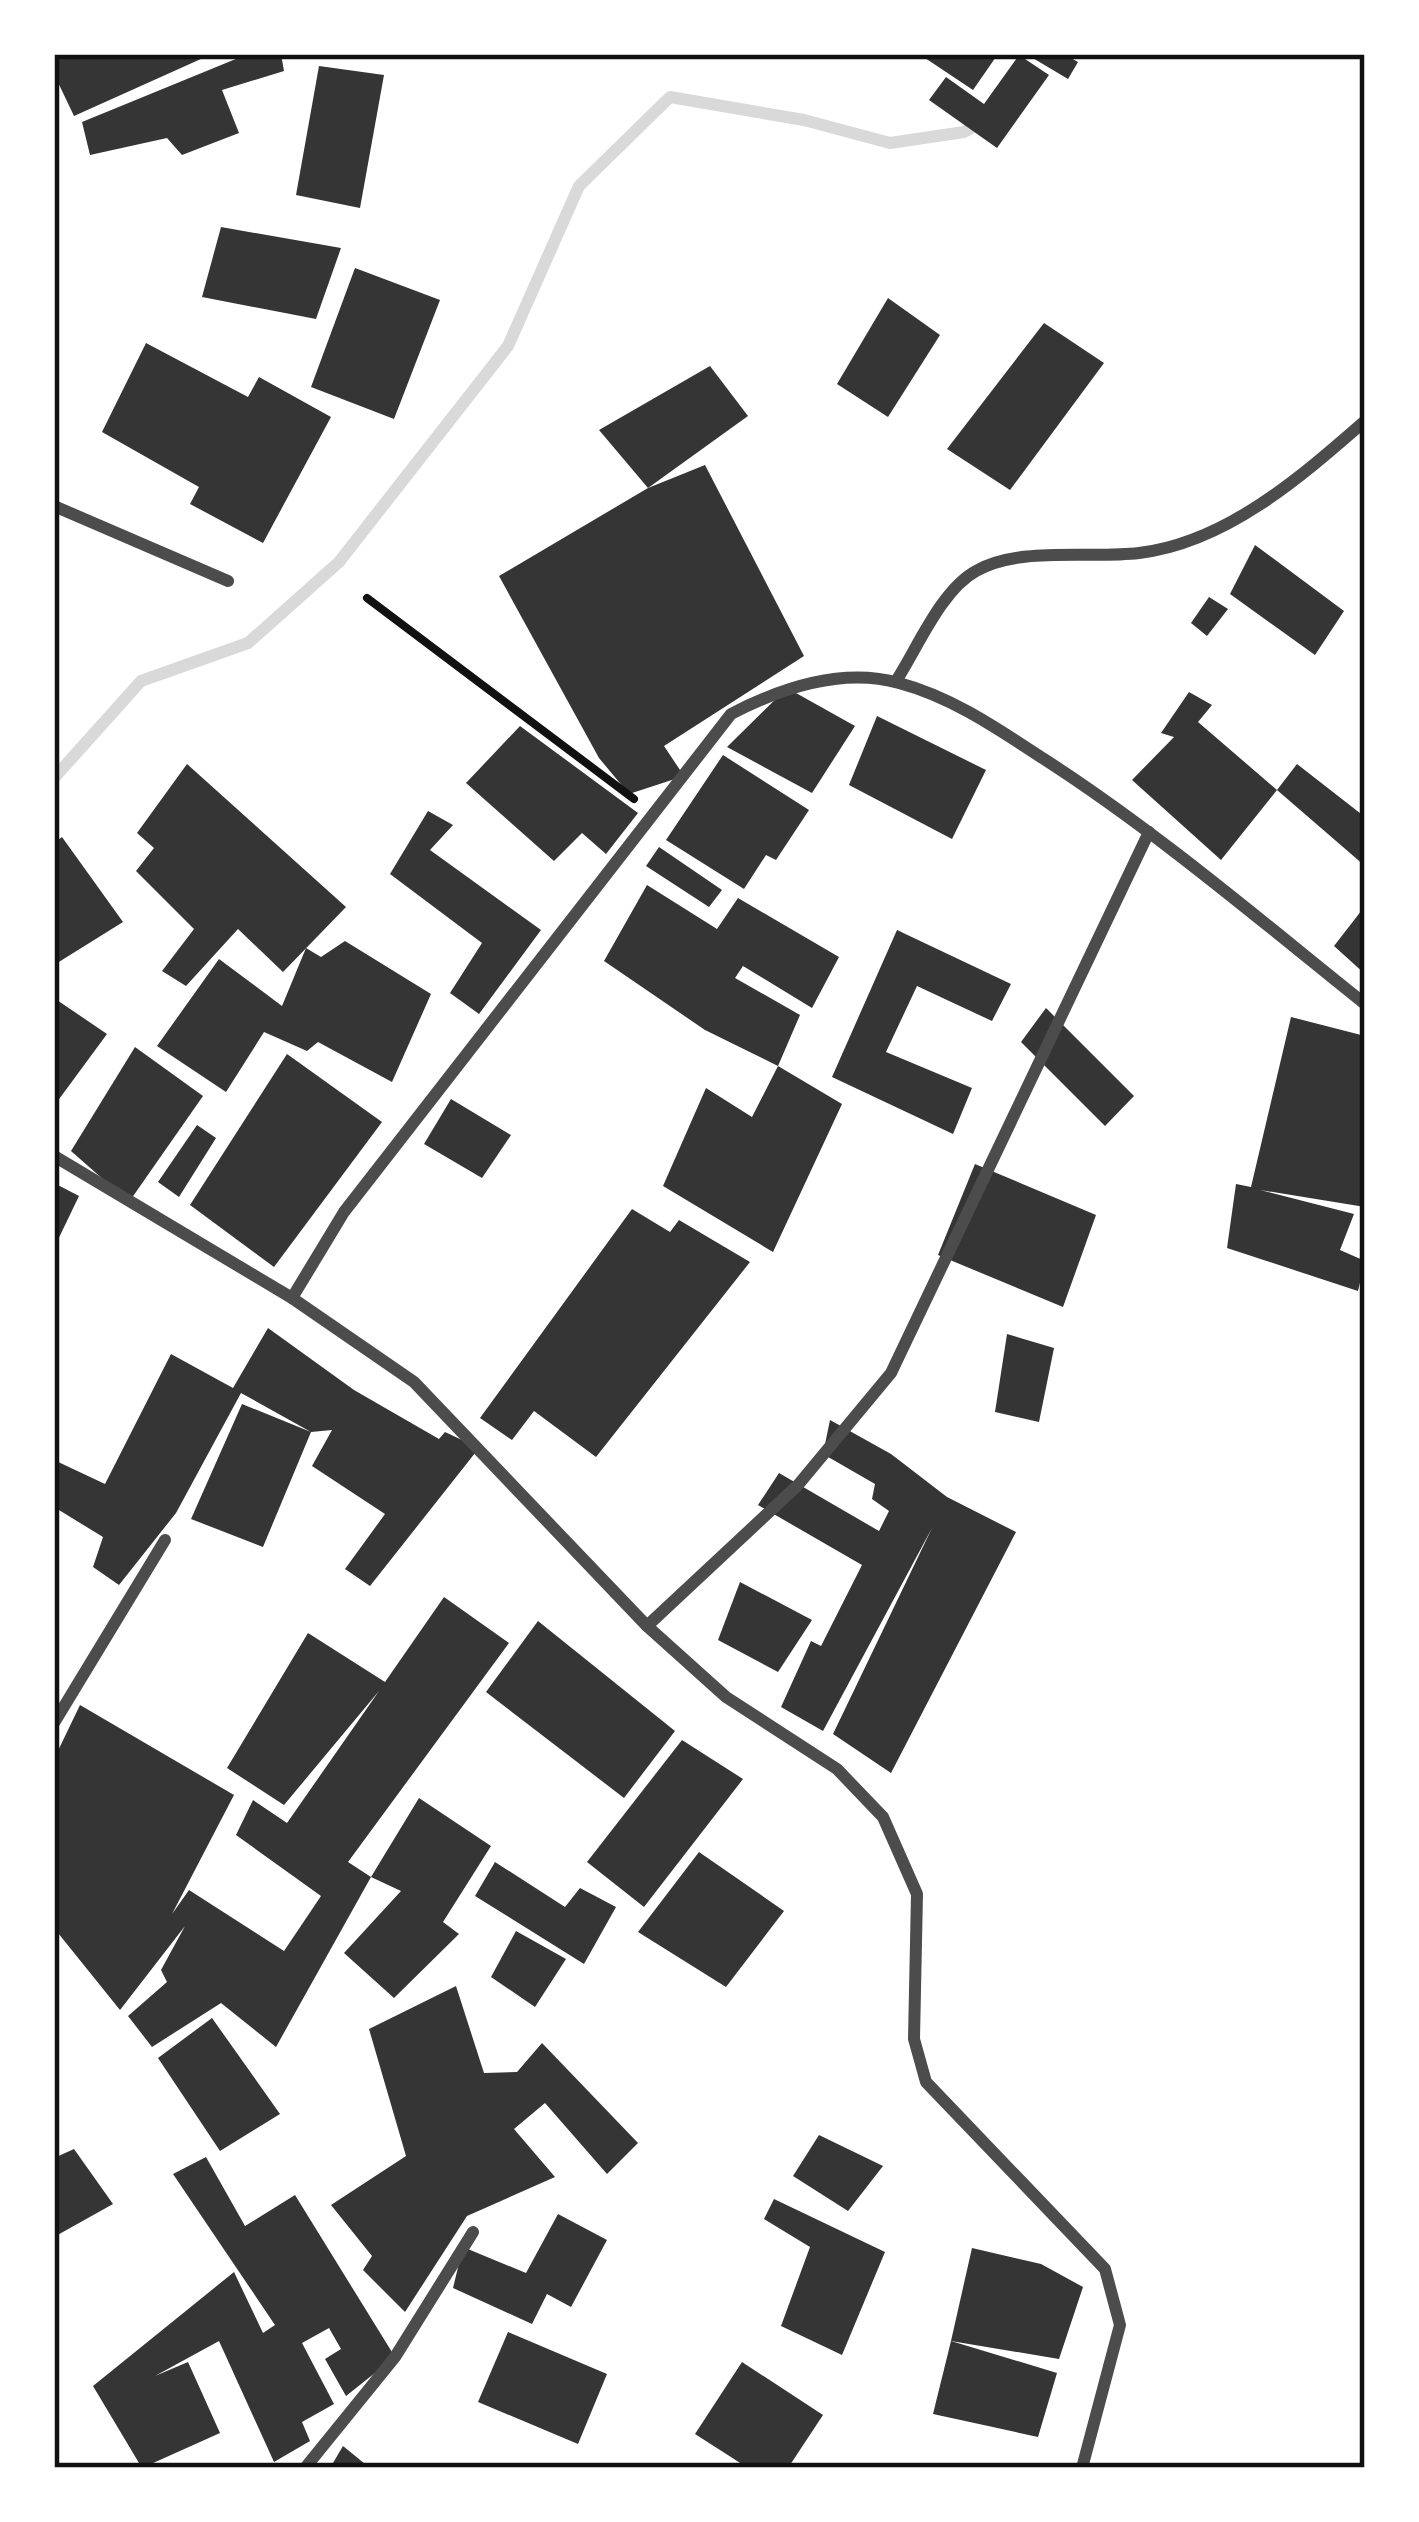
<svg xmlns="http://www.w3.org/2000/svg" width="1419" height="2522" font-family="'Noto Serif',serif">
<style>
.lines{fill:none;stroke-linecap:round;stroke-linejoin:round}
.stream{stroke:#d9d9d9;stroke-width:12}
.building{fill:#353535}
.path{stroke:#111;stroke-width:8}
.minor{stroke:#4c4c4c;stroke-width:12}
.neatline{fill:none;stroke:#111;stroke-width:4.5}
</style>
<rect width="100%" height="100%" fill="#fff"/>
<g class="lines">
<polyline class="stream" points="54,778 141,681 248,643 339,562 508,346 579,186 670,97 804,120 890,143 964,132 984,121"/>
</g>
<g class="building">
<polygon points="54,54 212,54 74,116 54,74"/>
<polygon points="248,54 281,54 284,71 222,90 239,133 182,155 167,138 90,155 82,122"/>
<polygon points="919,54 998,54 973,90"/>
<polygon points="1026,54 1064,54 1078,62 1068,79"/>
<polygon points="1019,55 1049,75 997,148 929,100 946,77 984,104"/>
<polygon points="319,66 384,75 360,208 296,195"/>
<polygon points="221,227 341,248 316,319 202,297"/>
<polygon points="355,268 440,300 394,419 311,387"/>
<polygon points="888,298 940,335 888,417 837,384"/>
<polygon points="1044,323 1104,363 1010,490 947,449"/>
<polygon points="146,343 248,397 259,377 331,417 263,543 190,504 199,487 102,432"/>
<polygon points="710,366 748,416 648,488 599,430"/>
<polygon points="705,465 804,656 664,746 684,776 629,794 599,758 499,576 648,488"/>
<polygon points="1255,545 1344,611 1315,655 1230,594"/>
<polygon points="1209,597 1228,609 1207,636 1191,623"/>
<polygon points="787,688 855,726 812,793 727,747"/>
<polygon points="1189,692 1212,705 1198,722 1277,790 1221,860 1132,780 1174,737 1161,733"/>
<polygon points="877,716 986,770 952,839 849,785"/>
<polygon points="520,726 638,813 606,854 582,833 554,861 466,783"/>
<polygon points="723,755 809,810 776,860 766,855 744,889 666,840"/>
<polygon points="187,764 346,907 283,972 238,929 186,986 162,971 194,929 136,871 154,848 137,833"/>
<polygon points="1297,764 1365,817 1365,866 1277,790"/>
<polygon points="428,811 453,825 430,850 541,930 479,1014 450,993 482,943 390,874"/>
<polygon points="62,837 123,922 54,965 54,843"/>
<polygon points="659,847 722,890 709,907 646,866"/>
<polygon points="647,885 717,929 738,898 839,957 812,1008 743,966 735,978 800,1015 778,1066 842,1104 773,1252 663,1186 706,1088 752,1117 778,1066 705,1030 604,961"/>
<polygon points="1365,906 1365,974 1334,946"/>
<polygon points="897,930 1011,984 992,1021 917,986 886,1052 972,1088 953,1134 832,1077"/>
<polygon points="345,941 431,994 392,1082 318,1042 307,1051 264,1032 226,1092 157,1046 219,959 282,1006 306,948 321,957"/>
<polygon points="54,998 107,1034 54,1106"/>
<polygon points="1046,1008 1134,1096 1105,1126 1021,1042"/>
<polygon points="1291,1017 1365,1036 1365,1207 1260,1190 1354,1214 1340,1250 1365,1261 1358,1291 1227,1248 1236,1184 1251,1187"/>
<polygon points="135,1047 203,1096 129,1202 71,1151"/>
<polygon points="287,1054 382,1122 274,1267 190,1205"/>
<polygon points="451,1099 511,1135 482,1178 424,1144"/>
<polygon points="197,1125 216,1138 179,1197 158,1182"/>
<polygon points="975,1164 1096,1215 1063,1307 938,1255"/>
<polygon points="54,1183 79,1196 54,1248"/>
<polygon points="632,1209 670,1232 679,1220 750,1262 596,1457 534,1411 512,1440 480,1418"/>
<polygon points="268,1328 354,1390 439,1439 445,1432 479,1448 370,1586 345,1569 385,1514 312,1466 332,1430 311,1432 263,1547 191,1519 242,1404 311,1432 241,1393 176,1513 119,1585 93,1567 103,1537 54,1507 54,1460 105,1484 171,1354 233,1388"/>
<polygon points="1007,1334 1054,1348 1039,1422 995,1412"/>
<polygon points="830,1420 891,1454 947,1497 1016,1532 891,1773 833,1734 932,1528 823,1731 781,1707 811,1641 821,1646 862,1565 758,1505 779,1473 879,1531 889,1511 872,1499 875,1484 823,1454"/>
<polygon points="740,1582 812,1620 778,1672 718,1640"/>
<polygon points="444,1597 509,1643 348,1862 371,1877 276,2047 221,2003 152,2047 128,2016 167,1982 161,1970 185,1926 120,2010 54,1928 54,1759 80,1705 234,1795 172,1914 189,1890 284,1951 321,1896 236,1835 253,1800 287,1823 379,1691 284,1805 227,1768 308,1633 385,1682"/>
<polygon points="538,1621 675,1731 624,1798 486,1692"/>
<polygon points="682,1740 743,1779 644,1907 587,1862"/>
<polygon points="419,1798 491,1846 443,1922 459,1934 394,1998 344,1953 401,1891 371,1877"/>
<polygon points="699,1852 784,1911 726,1987 638,1932"/>
<polygon points="495,1862 565,1907 580,1888 616,1907 584,1964 475,1896"/>
<polygon points="516,1931 566,1959 535,2007 491,1977"/>
<polygon points="456,1986 484,2073 517,2072 542,2043 638,2143 607,2174 545,2103 514,2129 555,2177 467,2216 405,2312 363,2270 372,2256 331,2205 406,2156 369,2029"/>
<polygon points="212,2018 280,2114 220,2151 158,2058"/>
<polygon points="819,2135 883,2166 848,2211 793,2176"/>
<polygon points="74,2149 113,2204 54,2237 54,2158"/>
<polygon points="206,2157 245,2226 295,2195 395,2357 346,2396 325,2359 341,2349 329,2328 302,2343 334,2404 302,2422 310,2441 274,2462 219,2341 155,2376 188,2362 220,2433 142,2468 93,2386 234,2272 263,2333 275,2325 173,2174"/>
<polygon points="774,2199 885,2252 842,2355 781,2326 810,2247 764,2219"/>
<polygon points="558,2214 607,2240 571,2307 547,2294 532,2324 453,2288 463,2247 526,2273"/>
<polygon points="972,2248 1041,2264 1083,2287 1059,2359 951,2341"/>
<polygon points="508,2332 607,2374 578,2444 478,2402"/>
<polygon points="951,2341 1057,2373 1038,2437 933,2414"/>
<polygon points="742,2362 823,2415 788,2468 748,2468 695,2434"/>
<polygon points="343,2446 370,2468 330,2468"/>
</g>
<g class="lines">
<polyline class="path" points="367,598 634,799"/>
<g class="minor">
<polyline points="54,506 228,581"/>
<path d="M896,681C917,649 941,590 976,571C1020,546 1089,559 1139,553C1226,543 1302,476 1365,421"/>
<path d="M54,1156L292,1298L344,1212L731,714C781,688 841,667 899,683C952,697 998,729 1044,759C1157,832 1260,920 1365,1004"/>
<polyline points="292,1298 414,1382 647,1626 726,1697 837,1769 883,1817 917,1894 914,2039 926,2082 1105,2269 1120,2325 1082,2468"/>
<polyline points="647,1626 798,1485 891,1373 1149,832"/>
<polyline points="54,1723 165,1540"/>
<polyline points="305,2468 395,2357 473,2232"/>
</g>
</g>
<rect width="1419" height="2522" fill="none" stroke="#ffffff" stroke-width="114"/>
<rect x="57" y="57" width="1305" height="2408" class="neatline"/>
</svg>
